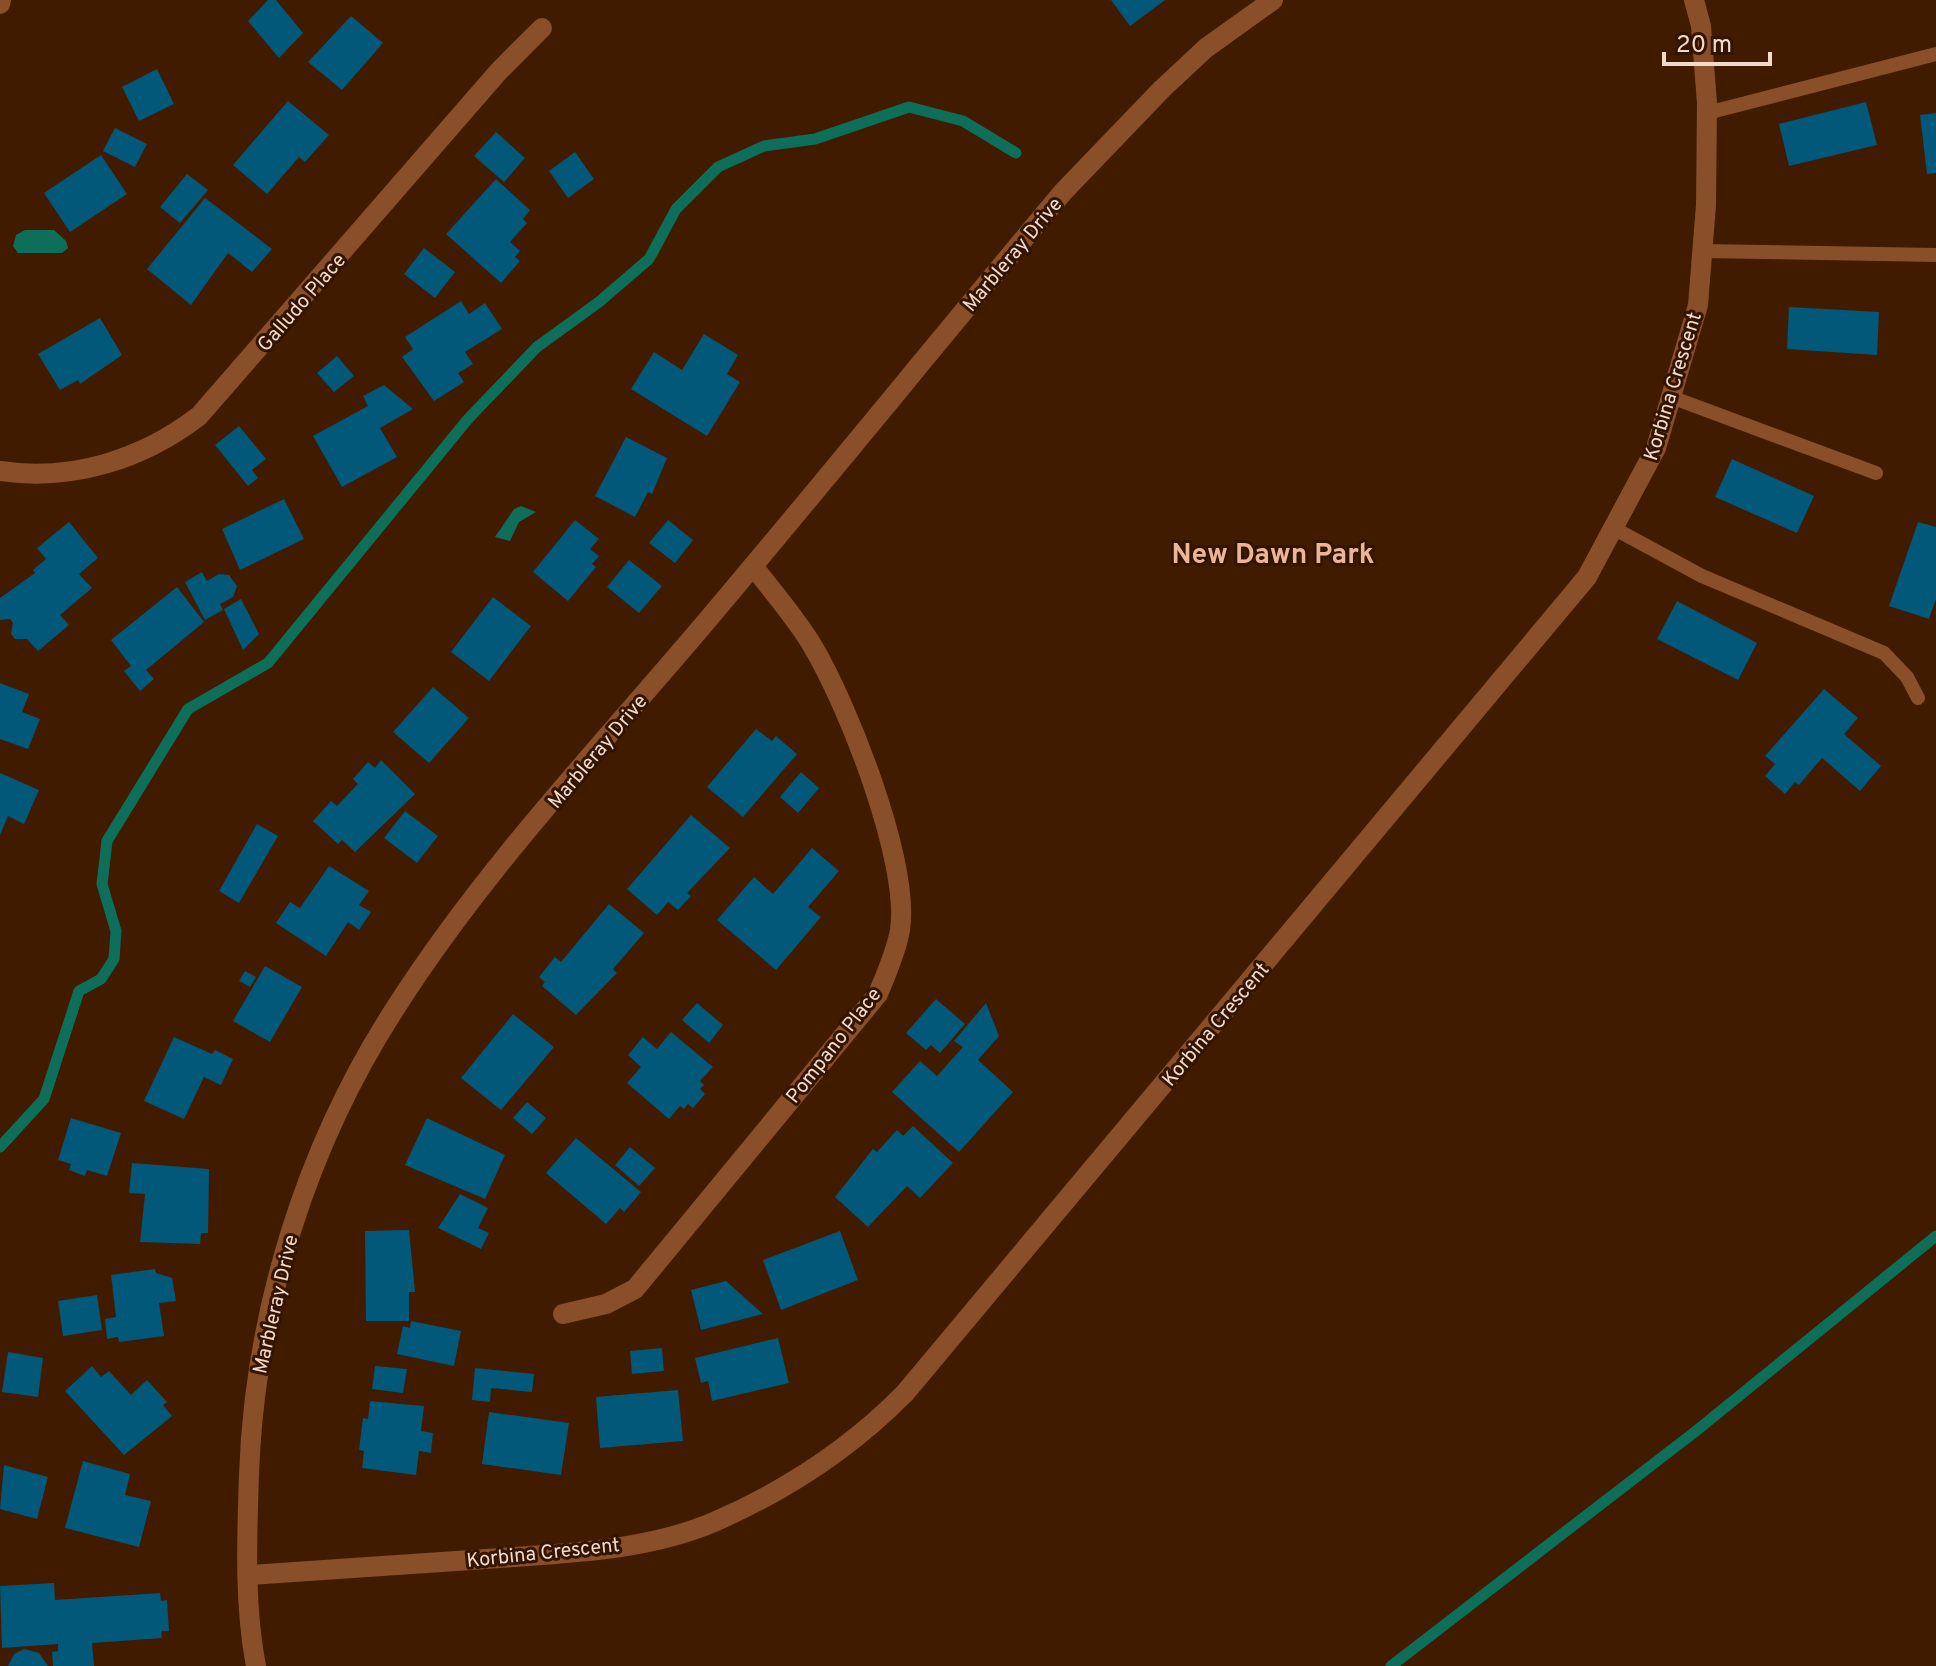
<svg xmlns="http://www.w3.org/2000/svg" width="1936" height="1666" font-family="Overpass,sans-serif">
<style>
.water{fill:#0d6e59}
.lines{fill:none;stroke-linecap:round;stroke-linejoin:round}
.stream{stroke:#0d6e59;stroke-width:11}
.building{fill:#015879}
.service{stroke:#884f28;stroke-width:14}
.minor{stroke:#884f28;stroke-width:20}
.tertiary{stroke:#884f28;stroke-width:20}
.labels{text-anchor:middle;stroke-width:6;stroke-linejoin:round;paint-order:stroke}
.street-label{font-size:20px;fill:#f3d9c9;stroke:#321401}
.district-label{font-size:28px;font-weight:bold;fill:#e9b798;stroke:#321401}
</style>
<rect width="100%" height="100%" fill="#411b00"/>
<g class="water">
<polygon points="25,230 54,230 66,241 68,248 62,253 18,253 13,246 16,235"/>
<polygon points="521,506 536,512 519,522 510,541 495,537 514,509"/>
</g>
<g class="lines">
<g class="stream">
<polyline points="0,1147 44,1099 79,991 101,979 114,959 116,931 102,884 107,841 188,709 268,663 468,419 537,347 599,302 649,259 676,209 718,167 764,146 815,139 909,107 963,121 1016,153"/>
<polyline points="1391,1666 1696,1431 1936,1236"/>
</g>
</g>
<g class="building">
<polygon points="268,0 276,0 303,33 279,58 248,21"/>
<polygon points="1111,0 1165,0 1130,26"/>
<polygon points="351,16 383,43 342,90 308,62"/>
<polygon points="157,69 174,104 139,121 122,87"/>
<polygon points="288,101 329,135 305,162 299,157 267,194 233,165"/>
<polygon points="1866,102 1877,145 1789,166 1779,124"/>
<polygon points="1936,113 1936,173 1927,174 1920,115"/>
<polygon points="115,128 147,144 135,167 103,151"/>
<polygon points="496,132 525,158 504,182 474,156"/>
<polygon points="575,152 594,179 568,198 549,171"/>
<polygon points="101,155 127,194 70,232 44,193"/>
<polygon points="187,174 208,190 180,223 160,207"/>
<polygon points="496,179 530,210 523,219 527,223 510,242 520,251 515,257 520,261 501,283 446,234"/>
<polygon points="205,198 272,249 252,272 228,253 191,305 147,269"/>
<polygon points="424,248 455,272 435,298 404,274"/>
<polygon points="461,301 469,314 485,303 502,329 465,352 473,364 458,373 464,382 434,401 402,357 413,349 405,337"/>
<polygon points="1789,307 1879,312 1877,355 1787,349"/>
<polygon points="100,318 122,355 80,384 78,380 60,390 38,354"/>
<polygon points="704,334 738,355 727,374 740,382 707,436 631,389 654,352 682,370"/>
<polygon points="337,356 354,376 334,392 317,373"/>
<polygon points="384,385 413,409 380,428 397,457 342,487 313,436 368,406 363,396"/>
<polygon points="239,426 266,459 252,470 258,478 248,486 215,445"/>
<polygon points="626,437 667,458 652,494 648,492 635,517 595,496"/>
<polygon points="1732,459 1814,496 1797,533 1715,497"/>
<polygon points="284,499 304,539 240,570 222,529"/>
<polygon points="575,520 599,539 590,549 599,556 592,564 596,567 568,601 533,572"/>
<polygon points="668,520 693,540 675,563 649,543"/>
<polygon points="69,522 98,558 79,574 92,588 60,615 69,625 38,651 27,639 15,639 11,634 13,623 10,619 0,620 0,598 35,573 33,570 46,559 37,548"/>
<polygon points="1918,522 1936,527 1936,599 1929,619 1889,606"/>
<polygon points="629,560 662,586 639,613 607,587"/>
<polygon points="202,572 207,581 219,574 229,575 237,586 233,597 220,604 223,610 205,620 185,582"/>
<polygon points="177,587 204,622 146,670 154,679 140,691 124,671 131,666 111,640"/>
<polygon points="493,597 531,626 489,681 451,652"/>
<polygon points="241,599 259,634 243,650 224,609"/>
<polygon points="1677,601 1757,643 1738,680 1657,639"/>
<polygon points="0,683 29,694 22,712 40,719 28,749 0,739"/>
<polygon points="433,687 469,718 429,763 393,732"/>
<polygon points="1824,689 1858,718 1844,734 1881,766 1860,791 1822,758 1799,785 1795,782 1785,794 1765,776 1775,764 1765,756"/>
<polygon points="756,729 772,741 776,736 797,754 743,817 707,787"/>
<polygon points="381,760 415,794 355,852 342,840 338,844 313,821 331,801 337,806 358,784 353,779 368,762 375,768"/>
<polygon points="801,772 819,788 798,813 780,797"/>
<polygon points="0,773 39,790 24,824 8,816 0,835"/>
<polygon points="405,811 438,836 417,863 384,838"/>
<polygon points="691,815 730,848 687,893 691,896 678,910 668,902 657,915 627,889"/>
<polygon points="257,824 278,836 239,903 219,891"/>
<polygon points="812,848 839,871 808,907 821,917 776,970 717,920 754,877 773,894"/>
<polygon points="329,866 369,891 359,905 371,912 359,930 348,922 326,956 276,923 290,902 300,908"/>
<polygon points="609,904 644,933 613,969 617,973 576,1015 542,986 545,982 539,977 555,957 561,962"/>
<polygon points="265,966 302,987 270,1042 233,1021"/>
<polygon points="245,971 256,977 250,987 239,981"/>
<polygon points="936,999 965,1024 940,1053 931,1045 926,1050 906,1033"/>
<polygon points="697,1003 723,1025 709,1043 682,1020"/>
<polygon points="986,1003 999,1036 978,1060 1013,1092 959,1152 892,1092 920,1061 937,1076 963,1047 954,1041"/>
<polygon points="513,1014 554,1047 501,1110 461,1078"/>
<polygon points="671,1032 713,1067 700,1081 704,1085 700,1089 705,1094 693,1108 688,1104 684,1109 680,1106 669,1119 627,1083 641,1067 628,1055 643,1037 657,1049"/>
<polygon points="174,1037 212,1054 215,1050 233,1059 221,1085 204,1077 184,1119 144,1101"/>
<polygon points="527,1102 546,1118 532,1134 513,1118"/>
<polygon points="71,1118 121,1133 107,1176 87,1170 85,1176 69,1170 71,1164 58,1160"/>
<polygon points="427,1118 505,1155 485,1199 405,1165"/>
<polygon points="913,1126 953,1163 920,1198 907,1186 868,1227 835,1197 873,1149 877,1152 897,1130 903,1136"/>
<polygon points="576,1138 641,1192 624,1212 620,1208 606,1224 546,1173"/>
<polygon points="630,1147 655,1168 639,1186 615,1165"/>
<polygon points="132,1163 209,1169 208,1233 201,1233 200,1244 140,1242 145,1194 129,1193"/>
<polygon points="460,1194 488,1208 478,1228 489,1233 481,1249 438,1228"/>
<polygon points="409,1230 415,1292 409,1292 409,1321 366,1321 365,1231"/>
<polygon points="840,1231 858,1280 781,1310 763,1260"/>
<polygon points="155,1269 156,1273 172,1278 176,1301 159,1303 164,1336 119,1342 118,1337 107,1339 105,1319 116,1317 111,1275"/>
<polygon points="726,1281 763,1314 701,1330 691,1290"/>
<polygon points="97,1295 102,1330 63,1336 58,1301"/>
<polygon points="411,1321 461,1331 454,1366 397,1354 403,1326 410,1328"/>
<polygon points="778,1338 789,1383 712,1401 708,1381 701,1383 695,1358"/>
<polygon points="662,1348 664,1371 632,1374 630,1351"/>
<polygon points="8,1352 43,1358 38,1397 2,1392"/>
<polygon points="92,1366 101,1377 109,1371 131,1395 147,1380 167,1402 163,1405 172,1416 124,1455 65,1391"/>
<polygon points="375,1366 407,1369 403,1393 372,1389"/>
<polygon points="475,1368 534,1374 532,1392 491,1388 490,1402 472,1400"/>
<polygon points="678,1390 683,1441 600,1448 596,1397"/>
<polygon points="370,1401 424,1406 421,1431 433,1433 431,1453 419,1451 416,1475 362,1468 364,1451 359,1450 363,1418 368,1419"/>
<polygon points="489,1412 569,1423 561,1475 482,1464"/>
<polygon points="83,1461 130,1474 125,1495 151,1501 139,1547 65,1528"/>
<polygon points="4,1465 48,1477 37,1519 0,1509"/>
<polygon points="54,1583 55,1600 160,1593 161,1601 167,1600 169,1631 161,1631 162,1638 92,1643 94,1666 53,1666 52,1652 58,1651 58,1644 2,1648 0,1586"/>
<polygon points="24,1649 39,1653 48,1666 8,1666 14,1654"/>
</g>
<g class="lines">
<g class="service">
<polyline points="1707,113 1936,54"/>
<polyline points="1702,251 1936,255"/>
<polyline points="1671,397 1876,473"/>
<polyline points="1615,529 1702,576 1884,653 1907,677 1918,698"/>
</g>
<g class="minor">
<polyline points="0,4 1,0"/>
<path d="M0,471C72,482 143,459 199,416L499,71L542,28"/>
<path d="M563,1314L606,1304L635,1289L878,994C886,974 896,953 900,930C910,862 848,705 812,645C795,617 773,592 753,566"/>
<path d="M249,1575C328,1570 407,1564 486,1559C561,1553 644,1552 714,1522C785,1491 851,1448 905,1393L1587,577L1656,448L1698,305L1706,205L1707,103L1701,26L1694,0"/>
</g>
<path class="tertiary" d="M256,1666C244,1604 247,1536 249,1474C255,1309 307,1143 398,1004C486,867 600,747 705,623C826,480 943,335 1063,192L1162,89L1206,48L1273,0"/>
</g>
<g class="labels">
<g class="street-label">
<text transform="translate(1012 254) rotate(-50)" y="7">Marbleray Drive</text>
<text transform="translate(301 302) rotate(-49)" y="7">Galludo Place</text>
<text transform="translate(1672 386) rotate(-73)" y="7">Korbina Crescent</text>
<text transform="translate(597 751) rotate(-50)" y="7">Marbleray Drive</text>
<text transform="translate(1215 1024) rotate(-50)" y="7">Korbina Crescent</text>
<text transform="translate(833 1045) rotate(-52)" y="7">Pompano Place</text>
<text transform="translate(275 1304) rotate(-77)" y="7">Marbleray Drive</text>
<text transform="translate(543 1552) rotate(-6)" y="7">Korbina Crescent</text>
</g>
<g class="district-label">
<text x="1273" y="563">New Dawn Park</text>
</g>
</g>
<path d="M1664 52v12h106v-12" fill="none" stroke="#f3d9c9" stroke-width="4"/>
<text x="1676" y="52" font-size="24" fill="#f3d9c9" stroke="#321401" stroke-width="6" paint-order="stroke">20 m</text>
</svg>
